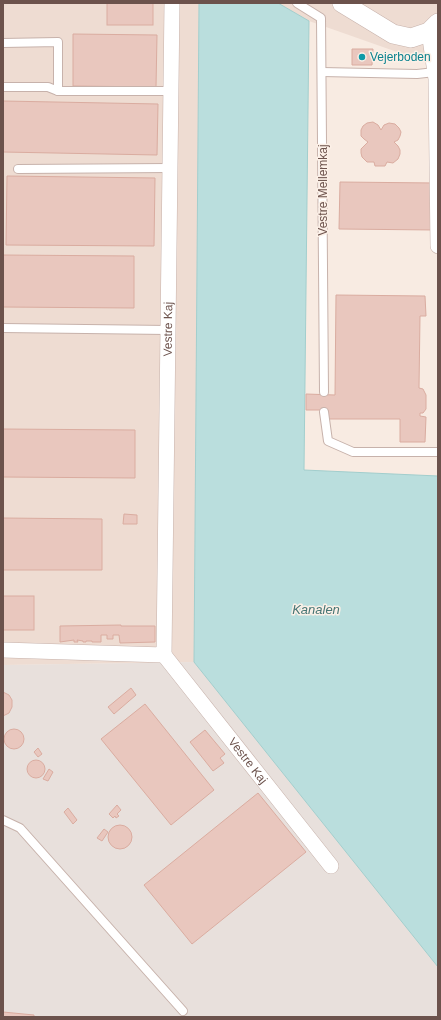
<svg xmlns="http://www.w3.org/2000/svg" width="441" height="1020" font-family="Arial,sans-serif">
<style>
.residential{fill:#eedcd2}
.industrial{fill:#e8e0dc}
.water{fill:#badedd;stroke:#a2cecd}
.building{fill:#e9c7be;stroke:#daaca0}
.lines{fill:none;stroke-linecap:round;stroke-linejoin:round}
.service-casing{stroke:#c7b2ab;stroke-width:10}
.minor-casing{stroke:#c7b2ab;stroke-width:16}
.tertiary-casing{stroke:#c7b2ab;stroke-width:20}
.service{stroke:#fff;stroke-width:8}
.minor{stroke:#fff;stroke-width:15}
.tertiary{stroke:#fff;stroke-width:19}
.culture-dot{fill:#0f9aa8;stroke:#fcf0e7;stroke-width:1.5}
.labels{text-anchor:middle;stroke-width:3;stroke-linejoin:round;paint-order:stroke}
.culture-label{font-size:12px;fill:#0d838f;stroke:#fcf0e7;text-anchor:start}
.street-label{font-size:12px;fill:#6c524c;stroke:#fcf0e7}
.water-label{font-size:13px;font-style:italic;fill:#477675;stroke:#fcf0e7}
</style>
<rect width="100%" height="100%" fill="#f8ebe2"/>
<g class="residential">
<polygon points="3,3 199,3 194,662 3,665"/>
<polygon points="278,3 438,3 438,54 417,59 309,21"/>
</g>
<polygon class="industrial" points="194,662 438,967 438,1017 3,1017 3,665"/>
<polygon class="water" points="199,3 278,3 309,21 304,470 438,476 438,967 194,662"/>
<g class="building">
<rect x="107" y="3" width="46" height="22"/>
<polygon points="73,34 157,35 156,87 73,86"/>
<polygon points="352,49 373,49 372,65 352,65"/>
<polygon points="3,101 158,104 157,155 3,152"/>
<polygon points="373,122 378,125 381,130 384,125 389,123 395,124 399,128 401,132 400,136 398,140 394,142 398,146 400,150 400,154 398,159 393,163 387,162 385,166 375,166 374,162 367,162 362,157 361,153 361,149 368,142 364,139 361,136 361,130 363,126 367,123"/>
<polygon points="7,176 155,178 154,246 6,245"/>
<polygon points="340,182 435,183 434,230 339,229"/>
<polygon points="3,255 134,256 134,308 3,307"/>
<polygon points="336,295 425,296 426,316 420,316 419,388 423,389 426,395 426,409 423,413 420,413 420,416 426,417 425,442 400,442 400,419 328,419 328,410 306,410 306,394 335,395"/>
<polygon points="3,429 135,430 135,478 3,477"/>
<polygon points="124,514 137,515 137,524 123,524"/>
<polygon points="3,518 102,519 102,570 3,570"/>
<rect x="3" y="596" width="31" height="34"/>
<polygon points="121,625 121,626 155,626 155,642 120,643 119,635 113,635 113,639 107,639 107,635 101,635 101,642 92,642 92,641 86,641 86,642 83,642 83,641 77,640 78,642 74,642 74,640 60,642 60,626"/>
<polygon points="131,688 136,695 114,714 108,707"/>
<polygon points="3,692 9,695 12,700 12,707 9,713 3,716"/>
<polygon points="145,704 214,790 171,825 101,739"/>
<circle cx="14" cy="739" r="10"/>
<polygon points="205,730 225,754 220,758 224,763 213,771 190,742"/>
<polygon points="38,748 42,754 38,757 34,752"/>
<circle cx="36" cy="769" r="9"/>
<polygon points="49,769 53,772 48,781 43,779"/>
<polygon points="258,793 306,852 192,944 144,885"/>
<polygon points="117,805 121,810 117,814 119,816 116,818 115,816 113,818 109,814"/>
<polygon points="68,808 77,820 73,824 64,812"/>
<circle cx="120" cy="837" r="12"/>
<polygon points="104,829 108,832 102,841 97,838"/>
<polygon points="3,1012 34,1015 34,1017 3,1017"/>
</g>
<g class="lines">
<defs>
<g id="service">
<polyline points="297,3 321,18 324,392"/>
<polyline points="3,43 58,42 58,91"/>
<polyline points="322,72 417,74 435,72"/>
<polyline points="3,87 48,87 58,91 171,91"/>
<polyline points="18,169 170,168"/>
<polyline points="3,328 168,330"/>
<polyline points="324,412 328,441 353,452 438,452"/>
<polyline points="3,820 20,828 183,1011"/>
</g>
<g id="minor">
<polyline points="429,32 436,79 438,246"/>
<path id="s1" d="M3,650L164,655L172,3"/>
<path id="s2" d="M164,655L331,866"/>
</g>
<polyline id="tertiary" points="342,3 393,34 411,38 429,32 438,23"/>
</defs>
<use href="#service" class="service-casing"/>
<use href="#minor" class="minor-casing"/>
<use href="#tertiary" class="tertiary-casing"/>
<use href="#service" class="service"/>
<use href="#minor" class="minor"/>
<use href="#tertiary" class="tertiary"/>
</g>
<circle class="culture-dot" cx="362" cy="57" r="4"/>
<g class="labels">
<g class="culture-label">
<text x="370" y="61">Vejerboden</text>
</g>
<g class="street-label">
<text transform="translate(323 190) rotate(-90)" y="4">Vestre Mellemkaj</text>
<text dy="4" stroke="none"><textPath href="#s1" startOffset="487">Vestre Kaj</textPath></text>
<text dy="4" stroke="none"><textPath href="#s2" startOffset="135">Vestre Kaj</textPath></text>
</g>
<g class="water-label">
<text x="316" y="614">Kanalen</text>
</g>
</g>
<rect width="441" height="1020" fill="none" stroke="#6c524c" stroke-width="8"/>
</svg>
